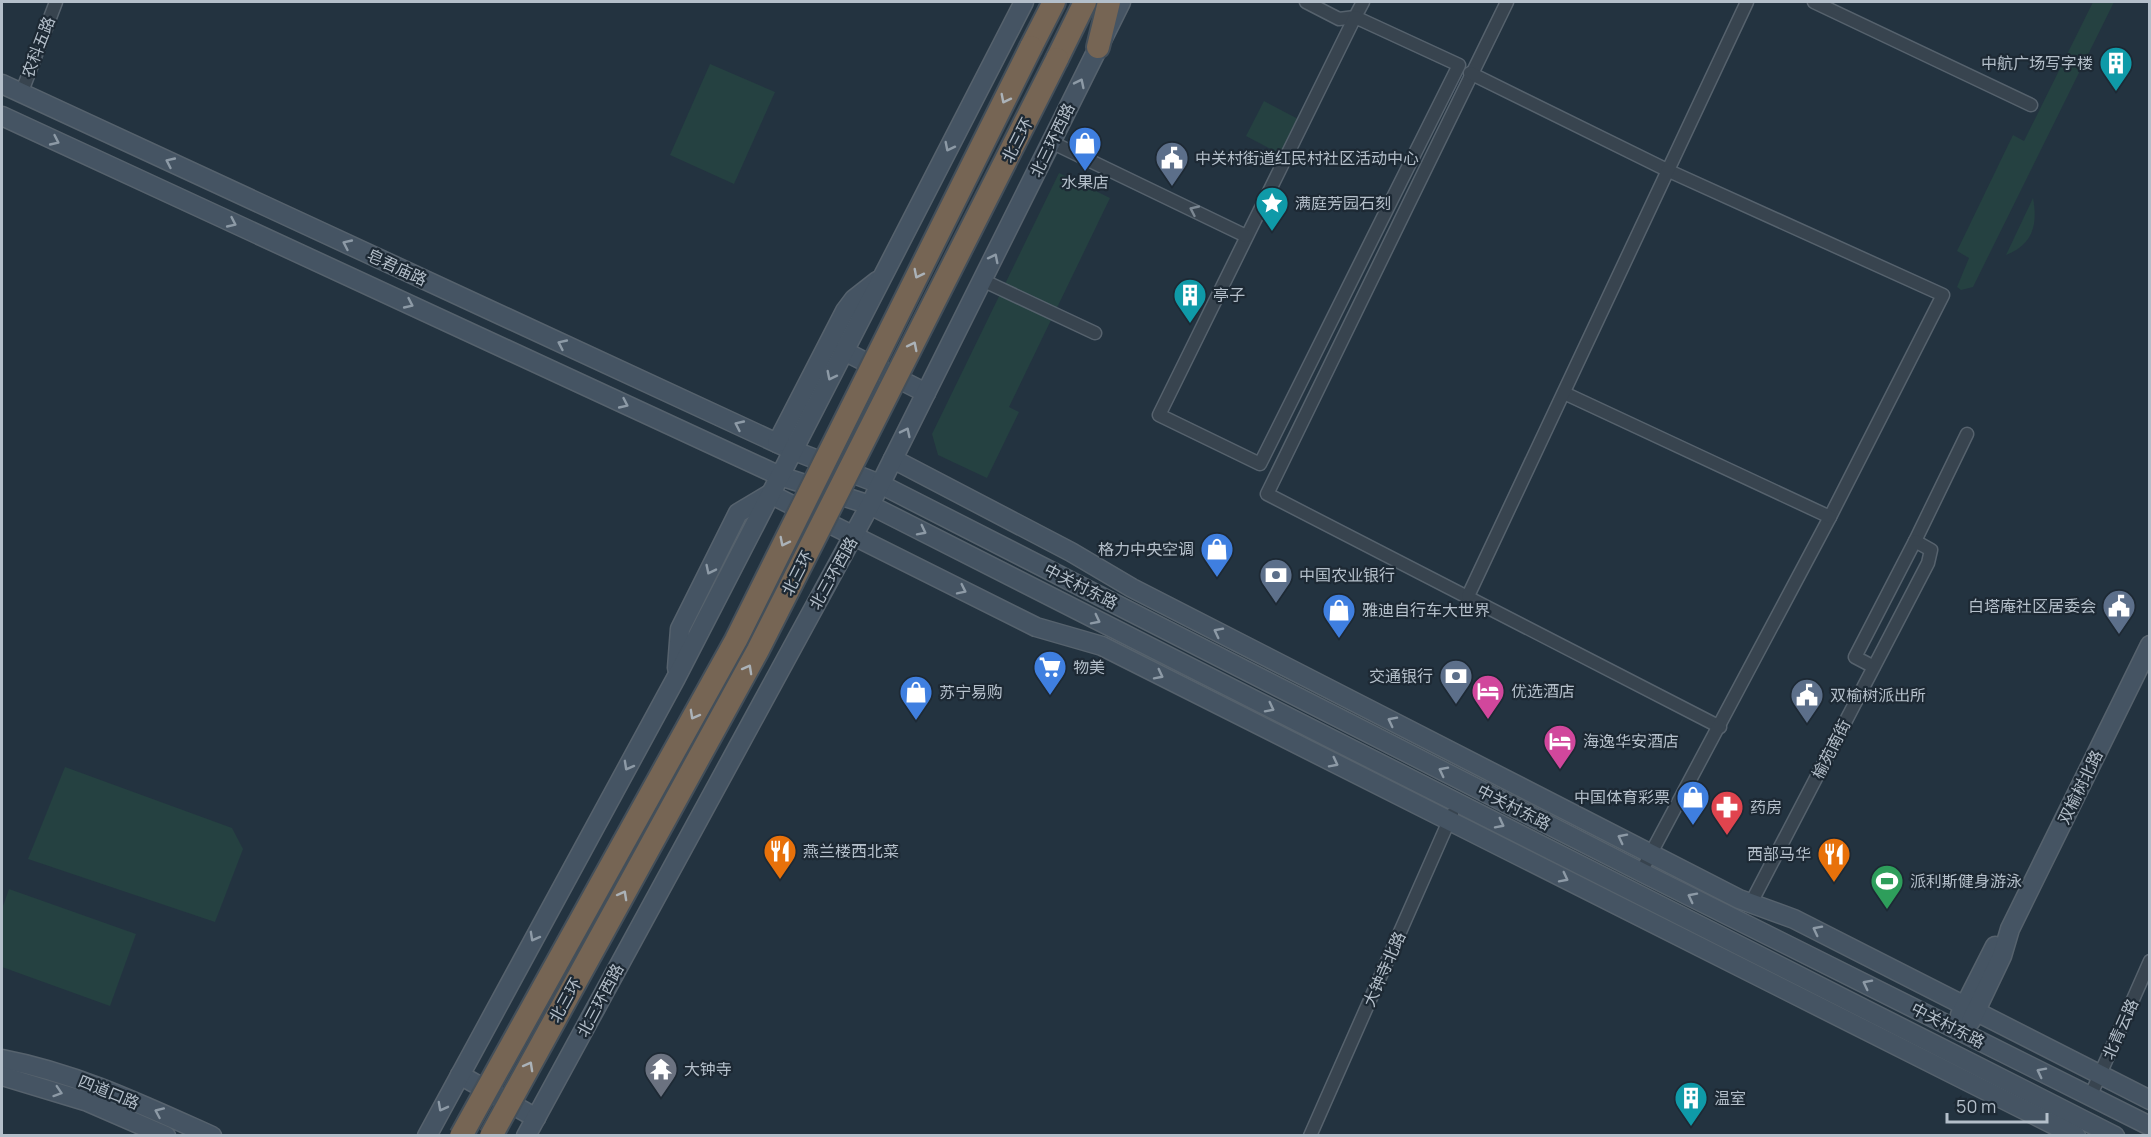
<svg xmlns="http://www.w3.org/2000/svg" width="2151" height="1137" font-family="Manrope,'Noto Sans SC',sans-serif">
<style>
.green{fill:#254141}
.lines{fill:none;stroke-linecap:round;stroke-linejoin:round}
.street-casing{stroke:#56626d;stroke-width:15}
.secondary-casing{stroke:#56626d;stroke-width:21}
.highway-casing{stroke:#434f5a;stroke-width:26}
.street{stroke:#38444f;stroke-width:12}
.secondary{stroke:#455463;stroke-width:18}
.highway{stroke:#766554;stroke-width:22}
.highway-bridge-casing{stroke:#434f5a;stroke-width:26;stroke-linecap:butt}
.highway-bridge{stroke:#766554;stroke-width:22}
.oneway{stroke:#8d9aa6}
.oneway2{stroke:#abb2b8}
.oneway3{stroke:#7c8893}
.labels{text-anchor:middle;stroke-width:4.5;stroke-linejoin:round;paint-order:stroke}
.street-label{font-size:16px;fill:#b4bfca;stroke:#1d2934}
.poi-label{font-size:16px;fill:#b4bfca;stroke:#1d2934;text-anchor:start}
</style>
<rect width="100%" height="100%" fill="#233340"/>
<g class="green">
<polygon points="2093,2 2114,2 1973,287 1961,290 1957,287 1969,258 1957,251 2013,135 2024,141"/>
<polygon points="710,64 775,92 734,184 670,155"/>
<polygon points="1264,101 1298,119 1280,154 1246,136"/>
<polygon points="1059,173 1110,198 1009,407 1019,412 987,478 938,455 932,434"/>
<path d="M2033,198C2038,224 2033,245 2006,255Z"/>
<polygon points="65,767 232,828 243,849 215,922 28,859"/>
<polygon points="9,889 136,934 110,1006 2,967 2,909"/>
</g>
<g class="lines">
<defs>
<g id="street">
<polyline points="1306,2 1339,19 1355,17 1363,2"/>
<polyline points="1507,2 1267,494 1720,727"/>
<polyline points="1814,2 2031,105"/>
<polygon points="1355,17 1459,65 1260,464 1159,415"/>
<polyline points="1470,73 1669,171 1943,295 1830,517 1641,872"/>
<polyline points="21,94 56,2"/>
<polyline points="1051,142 1246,236"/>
<polyline points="982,280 1095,333"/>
<polyline points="1564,393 1830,517"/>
<polyline points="1915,541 1967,434"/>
<polyline points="1468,596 1747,2"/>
<polyline points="1751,903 1928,563 1931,550 1915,541 1855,657 1874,667"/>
<polyline points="2090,1097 2150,961"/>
<polyline points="1310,1136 1452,814"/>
</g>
<g id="secondary">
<polyline points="2,84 792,450 880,484 1641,872 2150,1126"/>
<polyline points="2,116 780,476 870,505 2115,1136"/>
<polyline points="844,351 926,393"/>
<polyline points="777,443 845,311 854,299 877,281"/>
<polyline points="893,459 1071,552 1132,588 1739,899 1794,919 2150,1100"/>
<polyline points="770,494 1036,627 1102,646 2076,1136"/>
<polyline points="813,516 877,390"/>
<polyline points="677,668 680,629 738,513 770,494"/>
<polyline points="1960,1015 1995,946"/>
<polyline points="1971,1021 2002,956 2010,929 2150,645"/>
<path d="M2,1059C76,1073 143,1105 212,1136"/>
<polyline points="460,1075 536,1118"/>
<polyline points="2,1076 88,1102 166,1136"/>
<polyline points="427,1136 676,678 1024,2"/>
<polyline points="526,1136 870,505 1121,2"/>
</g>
<g id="highway">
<polyline points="1031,47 1054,2"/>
<polyline points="1098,47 1109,2"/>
<polyline points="1057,59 1085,2"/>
</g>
</defs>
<use href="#street" class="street-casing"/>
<use href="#secondary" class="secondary-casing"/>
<use href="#highway" class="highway-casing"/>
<use href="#street" class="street"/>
<use href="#secondary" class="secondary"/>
<use href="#highway" class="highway"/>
<defs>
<g id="highway-bridge">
<polyline points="461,1136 736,640 1031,47"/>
<polyline points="491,1136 758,650 1057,59"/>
</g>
</defs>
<use href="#highway-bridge" class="highway-bridge-casing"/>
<use href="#highway-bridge" class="highway-bridge"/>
</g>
<defs><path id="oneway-chevron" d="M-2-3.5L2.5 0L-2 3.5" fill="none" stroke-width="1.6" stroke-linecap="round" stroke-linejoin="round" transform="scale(1.5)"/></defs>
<g class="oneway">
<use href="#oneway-chevron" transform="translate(1080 83) rotate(-64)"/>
<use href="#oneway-chevron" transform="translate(55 141) rotate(25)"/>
<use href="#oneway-chevron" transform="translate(949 147) rotate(117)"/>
<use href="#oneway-chevron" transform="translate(170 162) rotate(-155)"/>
<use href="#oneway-chevron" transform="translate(232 223) rotate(25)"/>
<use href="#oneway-chevron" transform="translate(347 244) rotate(-155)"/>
<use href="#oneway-chevron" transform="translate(994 258) rotate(-63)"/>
<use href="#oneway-chevron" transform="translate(409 304) rotate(25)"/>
<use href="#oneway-chevron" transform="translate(562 344) rotate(-155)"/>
<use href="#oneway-chevron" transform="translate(831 376) rotate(117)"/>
<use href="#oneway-chevron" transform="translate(624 404) rotate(25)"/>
<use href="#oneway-chevron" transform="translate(739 425) rotate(-155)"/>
<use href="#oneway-chevron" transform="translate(906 432) rotate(-64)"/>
<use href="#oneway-chevron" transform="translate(922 531) rotate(27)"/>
<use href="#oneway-chevron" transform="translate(710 570) rotate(116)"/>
<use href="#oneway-chevron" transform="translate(962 590) rotate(26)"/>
<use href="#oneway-chevron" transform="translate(1096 620) rotate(27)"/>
<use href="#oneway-chevron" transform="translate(1218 632) rotate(-153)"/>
<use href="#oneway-chevron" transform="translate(1159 675) rotate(27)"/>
<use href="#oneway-chevron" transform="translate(1270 708) rotate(27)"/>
<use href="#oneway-chevron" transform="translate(1392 721) rotate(-153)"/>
<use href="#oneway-chevron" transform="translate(1334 763) rotate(27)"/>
<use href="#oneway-chevron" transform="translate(628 766) rotate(119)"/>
<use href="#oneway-chevron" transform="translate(1443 771) rotate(-153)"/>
<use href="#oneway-chevron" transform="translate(1500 824) rotate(27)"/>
<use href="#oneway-chevron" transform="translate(1622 838) rotate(-153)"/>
<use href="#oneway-chevron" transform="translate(1564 878) rotate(27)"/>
<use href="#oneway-chevron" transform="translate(1692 897) rotate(-153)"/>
<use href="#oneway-chevron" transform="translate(1817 930) rotate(-153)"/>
<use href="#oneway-chevron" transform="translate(534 937) rotate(119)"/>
<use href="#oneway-chevron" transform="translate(1867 984) rotate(-153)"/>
<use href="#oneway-chevron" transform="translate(2041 1072) rotate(-153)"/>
<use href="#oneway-chevron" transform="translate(58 1092) rotate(18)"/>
<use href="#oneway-chevron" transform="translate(442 1107) rotate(118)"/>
<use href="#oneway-chevron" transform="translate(159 1112) rotate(-156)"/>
</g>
<g class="oneway2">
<use href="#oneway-chevron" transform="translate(1005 99) rotate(117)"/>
<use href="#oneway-chevron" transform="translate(918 274) rotate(117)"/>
<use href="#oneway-chevron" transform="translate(913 346) rotate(-63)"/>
<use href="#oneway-chevron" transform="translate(784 542) rotate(117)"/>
<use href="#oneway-chevron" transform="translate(748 669) rotate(-61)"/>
<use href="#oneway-chevron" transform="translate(694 715) rotate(119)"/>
<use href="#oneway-chevron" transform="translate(623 895) rotate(-61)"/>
<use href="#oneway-chevron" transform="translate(529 1066) rotate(-61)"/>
</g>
<use class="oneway3" href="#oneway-chevron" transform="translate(1194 210) rotate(-155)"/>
<defs>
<symbol id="building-pin" viewBox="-11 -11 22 30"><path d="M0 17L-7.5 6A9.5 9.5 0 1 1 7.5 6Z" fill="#0f9aa8" stroke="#1d2934"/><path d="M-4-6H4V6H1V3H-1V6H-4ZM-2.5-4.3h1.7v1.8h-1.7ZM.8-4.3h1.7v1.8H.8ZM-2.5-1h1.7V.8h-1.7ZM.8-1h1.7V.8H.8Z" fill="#fff"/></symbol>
<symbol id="shop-pin" viewBox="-11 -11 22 30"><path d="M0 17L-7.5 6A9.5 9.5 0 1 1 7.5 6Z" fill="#3f7fe0" stroke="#1d2934"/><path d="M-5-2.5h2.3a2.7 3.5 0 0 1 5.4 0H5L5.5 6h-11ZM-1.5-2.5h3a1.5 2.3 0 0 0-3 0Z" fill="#fff"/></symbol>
<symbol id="civic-pin" viewBox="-11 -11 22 30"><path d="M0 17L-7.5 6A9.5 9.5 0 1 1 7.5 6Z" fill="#5c6f8a" stroke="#1d2934"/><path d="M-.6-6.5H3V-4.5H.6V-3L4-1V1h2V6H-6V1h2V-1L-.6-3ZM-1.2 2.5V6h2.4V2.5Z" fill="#fff"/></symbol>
<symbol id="sight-pin" viewBox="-11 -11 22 30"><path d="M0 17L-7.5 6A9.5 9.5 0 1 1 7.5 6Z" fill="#0f9aa8" stroke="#1d2934"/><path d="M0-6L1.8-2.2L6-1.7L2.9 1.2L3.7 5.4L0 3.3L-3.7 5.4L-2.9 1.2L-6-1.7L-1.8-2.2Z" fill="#fff"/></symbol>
<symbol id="bank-pin" viewBox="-11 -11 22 30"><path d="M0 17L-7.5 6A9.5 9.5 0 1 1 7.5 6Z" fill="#5c6f8a" stroke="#1d2934"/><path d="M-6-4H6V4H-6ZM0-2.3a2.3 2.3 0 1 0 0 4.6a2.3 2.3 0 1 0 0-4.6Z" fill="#fff"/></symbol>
<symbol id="supermarket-pin" viewBox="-11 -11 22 30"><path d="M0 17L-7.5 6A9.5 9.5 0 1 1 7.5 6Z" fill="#3f7fe0" stroke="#1d2934"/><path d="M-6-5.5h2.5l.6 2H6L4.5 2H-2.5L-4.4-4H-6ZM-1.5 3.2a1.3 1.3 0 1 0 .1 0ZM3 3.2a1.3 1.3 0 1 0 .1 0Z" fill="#fff"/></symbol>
<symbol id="hotel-pin" viewBox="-11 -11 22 30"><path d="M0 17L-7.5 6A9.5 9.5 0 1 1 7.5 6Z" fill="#d1479c" stroke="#1d2934"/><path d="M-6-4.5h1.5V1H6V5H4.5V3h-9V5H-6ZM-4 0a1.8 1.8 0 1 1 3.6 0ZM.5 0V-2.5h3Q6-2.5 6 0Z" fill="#fff"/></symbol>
<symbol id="pharmacy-pin" viewBox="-11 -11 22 30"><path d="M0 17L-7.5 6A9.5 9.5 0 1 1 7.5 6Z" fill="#e0444e" stroke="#1d2934"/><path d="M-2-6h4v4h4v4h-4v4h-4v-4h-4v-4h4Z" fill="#fff"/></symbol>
<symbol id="restaurant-pin" viewBox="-11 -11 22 30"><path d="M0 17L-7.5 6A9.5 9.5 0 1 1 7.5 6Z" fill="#e8710a" stroke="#1d2934"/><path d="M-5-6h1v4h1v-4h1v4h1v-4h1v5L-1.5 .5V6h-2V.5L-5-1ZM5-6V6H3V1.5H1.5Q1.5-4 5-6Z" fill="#fff"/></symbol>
<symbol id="stadium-pin" viewBox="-11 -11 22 30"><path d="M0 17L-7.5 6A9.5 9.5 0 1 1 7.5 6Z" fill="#2e9e5b" stroke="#1d2934"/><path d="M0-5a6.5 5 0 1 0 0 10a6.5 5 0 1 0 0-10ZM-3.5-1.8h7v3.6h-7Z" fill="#fff"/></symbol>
<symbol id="temple-pin" viewBox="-11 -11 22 30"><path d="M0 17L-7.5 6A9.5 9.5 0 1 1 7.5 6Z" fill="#6b7280" stroke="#1d2934"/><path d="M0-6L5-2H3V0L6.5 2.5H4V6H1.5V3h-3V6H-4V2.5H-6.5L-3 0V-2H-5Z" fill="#fff"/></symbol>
</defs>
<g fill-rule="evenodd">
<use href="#building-pin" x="2097" y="44" width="38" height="52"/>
<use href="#shop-pin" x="1066" y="124" width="38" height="52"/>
<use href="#civic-pin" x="1153" y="139" width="38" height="52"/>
<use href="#sight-pin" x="1253" y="184" width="38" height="52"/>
<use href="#building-pin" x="1171" y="276" width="38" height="52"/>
<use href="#shop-pin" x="1198" y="530" width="38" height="52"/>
<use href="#bank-pin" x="1257" y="556" width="38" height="52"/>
<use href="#civic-pin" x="2100" y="587" width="38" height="52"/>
<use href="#shop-pin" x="1320" y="591" width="38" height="52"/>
<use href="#supermarket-pin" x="1031" y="648" width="38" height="52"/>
<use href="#bank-pin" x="1437" y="657" width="38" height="52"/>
<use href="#hotel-pin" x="1469" y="672" width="38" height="52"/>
<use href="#shop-pin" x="897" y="673" width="38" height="52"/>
<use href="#civic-pin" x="1788" y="676" width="38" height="52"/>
<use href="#hotel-pin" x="1541" y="722" width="38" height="52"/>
<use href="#shop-pin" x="1674" y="778" width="38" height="52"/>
<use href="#pharmacy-pin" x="1708" y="788" width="38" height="52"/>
<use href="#restaurant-pin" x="761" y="832" width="38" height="52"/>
<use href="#restaurant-pin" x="1815" y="835" width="38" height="52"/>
<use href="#stadium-pin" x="1868" y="862" width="38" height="52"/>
<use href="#temple-pin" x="642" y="1050" width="38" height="52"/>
<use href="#building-pin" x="1672" y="1079" width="38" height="52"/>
</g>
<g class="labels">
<g class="street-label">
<text transform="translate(38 47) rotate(-69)" y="6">农科五路</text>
<text transform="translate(1017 140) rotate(-63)" y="6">北三环</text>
<text transform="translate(1052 140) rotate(-64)" y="6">北三环西路</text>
<text transform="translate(397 267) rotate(25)" y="6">皂君庙路</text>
<text transform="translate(797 573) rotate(-63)" y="6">北三环</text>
<text transform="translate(833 573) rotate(-61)" y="6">北三环西路</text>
<text transform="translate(1081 586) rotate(27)" y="6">中关村东路</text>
<text transform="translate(1831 749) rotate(-63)" y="6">榆苑南街</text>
<text transform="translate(2080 787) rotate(-64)" y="6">双榆树北路</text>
<text transform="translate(1514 807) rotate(27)" y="6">中关村东路</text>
<text transform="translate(1384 969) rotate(-66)" y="6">大钟寺北路</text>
<text transform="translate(565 1000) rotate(-61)" y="6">北三环</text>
<text transform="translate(600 1000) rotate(-62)" y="6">北三环西路</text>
<text transform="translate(1948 1025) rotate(27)" y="6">中关村东路</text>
<text transform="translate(2120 1029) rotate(-66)" y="6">北青云路</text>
<text transform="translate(109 1092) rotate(22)" y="6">四道口路</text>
</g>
<g class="poi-label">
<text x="2093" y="69" text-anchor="end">中航广场写字楼</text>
<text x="1195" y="164">中关村街道红民村社区活动中心</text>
<text x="1085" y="188" text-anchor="middle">水果店</text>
<text x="1295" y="209">满庭芳园石刻</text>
<text x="1213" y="301">亭子</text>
<text x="1194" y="555" text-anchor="end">格力中央空调</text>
<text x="1299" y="581">中国农业银行</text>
<text x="2096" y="612" text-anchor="end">白塔庵社区居委会</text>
<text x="1362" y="616">雅迪自行车大世界</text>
<text x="1073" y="673">物美</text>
<text x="1433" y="682" text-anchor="end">交通银行</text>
<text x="1511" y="697">优选酒店</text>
<text x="939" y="698">苏宁易购</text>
<text x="1830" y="701">双榆树派出所</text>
<text x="1583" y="747">海逸华安酒店</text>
<text x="1670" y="803" text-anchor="end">中国体育彩票</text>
<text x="1750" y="813">药房</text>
<text x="803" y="857">燕兰楼西北菜</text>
<text x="1811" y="860" text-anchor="end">西部马华</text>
<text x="1910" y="887">派利斯健身游泳</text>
<text x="684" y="1075">大钟寺</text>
<text x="1714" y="1104">温室</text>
</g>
</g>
<rect width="2151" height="1137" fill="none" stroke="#b4bfca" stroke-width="6"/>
<path d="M1947 1113v9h100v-9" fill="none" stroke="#b4bfca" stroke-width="3"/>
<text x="1956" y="1113" font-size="18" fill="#b4bfca" stroke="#1d2934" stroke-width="4.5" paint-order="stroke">50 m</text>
</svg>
